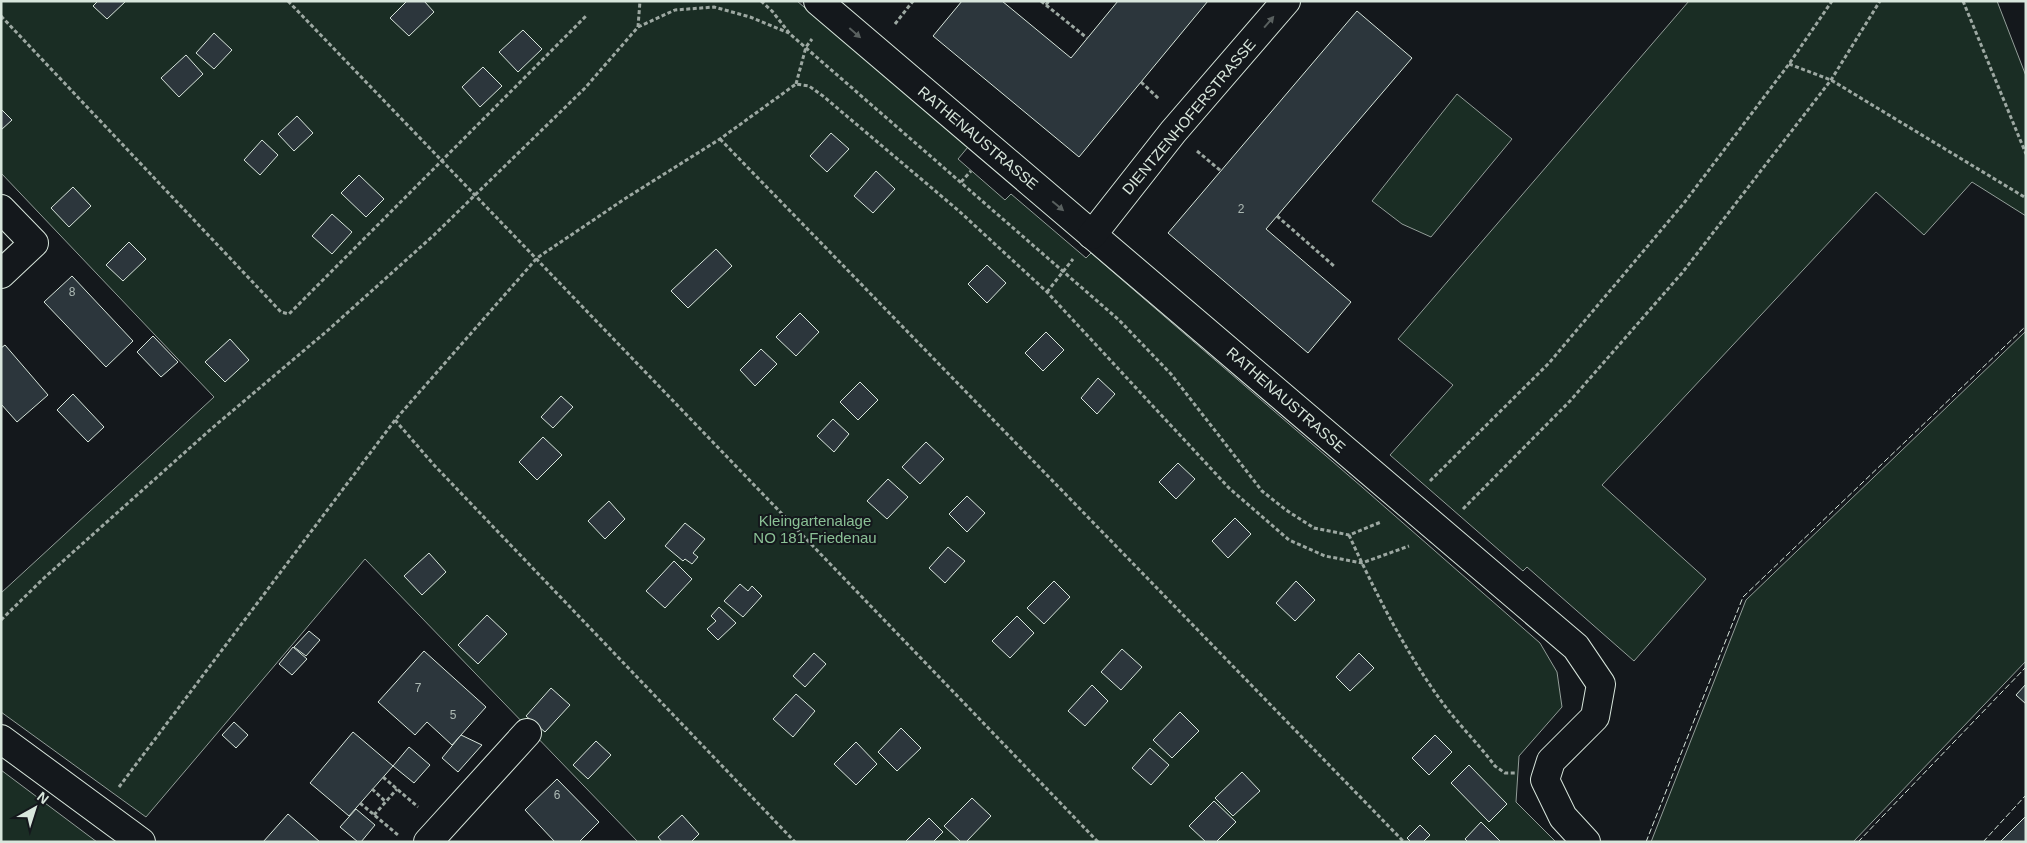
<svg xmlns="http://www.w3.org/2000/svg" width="2027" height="843" font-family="Helvetica,sans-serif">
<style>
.green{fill:#1a2d24;stroke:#939e99}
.building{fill:#2c363c;stroke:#d8e6dc}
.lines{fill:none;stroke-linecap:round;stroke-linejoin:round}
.minor-casing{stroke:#d8e6dc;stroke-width:30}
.path{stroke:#9da8a2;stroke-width:3;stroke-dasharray:4 2.5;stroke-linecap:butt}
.minor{stroke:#14181c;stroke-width:28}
.fence{stroke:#d8e6dc;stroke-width:1;stroke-dasharray:6 2.5;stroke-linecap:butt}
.oneway{fill:#59605f}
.labels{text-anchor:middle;stroke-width:4;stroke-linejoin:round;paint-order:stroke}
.number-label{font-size:12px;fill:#adbab4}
.street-label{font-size:15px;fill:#d8e6dc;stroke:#14181c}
.park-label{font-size:15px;fill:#8ac095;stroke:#14181c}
</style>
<rect width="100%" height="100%" fill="#14181c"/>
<g class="green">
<polygon points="1,1 797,1 968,147 958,159 1005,200 1011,194 1086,258 1091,253 1362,487 1540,643 1557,672 1562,707 1519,756 1516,802 1556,842 638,842 365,559 146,817 1,712 1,593 214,397 1,173"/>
<polygon points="1689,1 1997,1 2026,76 2026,216 1972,182 1924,235 1876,192 1602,485 1706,579 1634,661 1527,567 1523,571 1390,455 1453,385 1398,339"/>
<polygon points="1457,94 1512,139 1431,237 1402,224 1372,201"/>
<polygon points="2026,331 2026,661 1853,842 1651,842 1746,600"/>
<polygon points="1,770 97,842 1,842"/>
</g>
<g class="building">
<polygon points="98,1 126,1 107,19 93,6"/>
<polygon points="407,1 424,1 434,12 409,36 390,18"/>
<polygon points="962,1 1002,1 1071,58 1118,1 1208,1 1079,157 933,36"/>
<polygon points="1357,11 1412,58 1266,229 1351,302 1308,353 1168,233"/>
<polygon points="523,30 542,49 518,72 499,52"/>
<polygon points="214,33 232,50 214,69 196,53"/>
<polygon points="186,55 203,74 179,97 161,78"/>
<polygon points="483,67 502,86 480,107 462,87"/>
<polygon points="1,109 12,120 1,130"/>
<polygon points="297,116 313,133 294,151 278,134"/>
<polygon points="831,133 849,149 827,172 810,156"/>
<polygon points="262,140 278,155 260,175 244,160"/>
<polygon points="876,171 895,189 873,213 854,196"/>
<polygon points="359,175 384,199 366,217 341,193"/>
<polygon points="73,187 91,206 69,227 51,208"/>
<polygon points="332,214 352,232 332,254 312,236"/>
<polygon points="129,242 146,259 123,281 106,265"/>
<polygon points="716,249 732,266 688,308 671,291"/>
<polygon points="987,265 1006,283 987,303 968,284"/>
<polygon points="72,276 133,341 106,367 44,302"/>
<polygon points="800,313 819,332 796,356 776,337"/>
<polygon points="1046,332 1064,350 1043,371 1025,353"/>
<polygon points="153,336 178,362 161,377 137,352"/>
<polygon points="230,339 249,360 225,382 205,362"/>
<polygon points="5,345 48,395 17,422 1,404 1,348"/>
<polygon points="761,349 777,364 755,386 740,370"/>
<polygon points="1098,378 1115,394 1097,414 1081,398"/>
<polygon points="860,382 878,400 858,420 840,402"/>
<polygon points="73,394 104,427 88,442 57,410"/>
<polygon points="561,396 573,407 553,428 541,417"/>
<polygon points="833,419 849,434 834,452 817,436"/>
<polygon points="543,437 562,455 537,480 519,462"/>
<polygon points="926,442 944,459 920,484 902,467"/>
<polygon points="1178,463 1195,479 1176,499 1159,482"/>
<polygon points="888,479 908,497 887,519 867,501"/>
<polygon points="967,496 985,513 967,532 949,514"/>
<polygon points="609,501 625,519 605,539 588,521"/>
<polygon points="1235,518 1251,534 1228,558 1212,541"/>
<polygon points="685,523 705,539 693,553 698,557 692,564 685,559 683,561 665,546"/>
<polygon points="948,547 965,561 945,583 929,568"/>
<polygon points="429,553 446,572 422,595 404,576"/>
<polygon points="674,561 692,579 665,608 646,591"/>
<polygon points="1054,581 1070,597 1044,624 1027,608"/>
<polygon points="1296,581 1315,600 1295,621 1276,603"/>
<polygon points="740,584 748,591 752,586 762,596 743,617 724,601"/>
<polygon points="719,607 736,623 718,640 707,629 716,621 711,616"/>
<polygon points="487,615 507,634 478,664 458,645"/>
<polygon points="1017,616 1034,633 1010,658 992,641"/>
<polygon points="309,631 320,640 306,656 294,647"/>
<polygon points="293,647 307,659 292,675 279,664"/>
<polygon points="1122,649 1142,667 1121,690 1101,672"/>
<polygon points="424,651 486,707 452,745 427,722 415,735 378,702"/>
<polygon points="814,653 826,664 805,687 793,676"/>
<polygon points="1359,653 1374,668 1350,691 1336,677"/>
<polygon points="2026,684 2026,704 2016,695"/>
<polygon points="1092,685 1108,701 1085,726 1068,711"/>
<polygon points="551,688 570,705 545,732 526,716"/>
<polygon points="796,694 815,711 793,737 773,719"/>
<polygon points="1180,712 1199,731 1172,758 1153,740"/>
<polygon points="234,722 248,735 236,748 222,735"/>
<polygon points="901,728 921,748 897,771 878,752"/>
<polygon points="353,732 393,766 349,816 310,783"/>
<polygon points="461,735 482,745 458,772 442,758"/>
<polygon points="1435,735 1452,752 1429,775 1412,758"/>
<polygon points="596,741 611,755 588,779 573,765"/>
<polygon points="856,742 877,764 856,785 834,764"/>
<polygon points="409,747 430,765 414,783 393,766"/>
<polygon points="1150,748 1169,765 1151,785 1132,768"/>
<polygon points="1469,765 1507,804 1489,822 1451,783"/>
<polygon points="1242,772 1260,791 1233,816 1215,798"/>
<polygon points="557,779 599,822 579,842 555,842 525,810"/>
<polygon points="972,798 991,816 966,842 961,842 944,826"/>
<polygon points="1214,801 1236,822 1216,842 1206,842 1189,826"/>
<polygon points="356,809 375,825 361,842 358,842 340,827"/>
<polygon points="288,814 320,842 263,842"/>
<polygon points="682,815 699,834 691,842 662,842 658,837"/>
<polygon points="2026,816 2026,842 2000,842"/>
<polygon points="929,818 943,832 933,842 905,842"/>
<polygon points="1481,822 1501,842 1468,842 1465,839"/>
<polygon points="1420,825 1430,835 1423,842 1411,842 1407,838"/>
</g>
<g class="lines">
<defs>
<g id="minor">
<polyline points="818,1 1576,647 1601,684 1595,717 1551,761 1545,780 1563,817 1586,842"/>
<polyline points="1,209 34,243 1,274"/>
<polyline points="1092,235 1173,132 1286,1"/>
<polyline points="1,739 141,842"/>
<polyline points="428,842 527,733"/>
</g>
</defs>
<use href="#minor" class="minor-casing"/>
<g class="path">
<polyline points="288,1 1098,842"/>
<polyline points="761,1 772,11 790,34 1119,320 1171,374 1262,491 1286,510 1314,528 1349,535 1381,522"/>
<polyline points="1041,1 1046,5 1049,1"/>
<polyline points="1963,1 2026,154"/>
<polyline points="1046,5 1087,38"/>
<polyline points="1,16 281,312 289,314 587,15"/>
<polyline points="895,24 913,1"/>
<polyline points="638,27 675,10 714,7 750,17 789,33"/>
<polyline points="1789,64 1831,80 2026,198"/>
<polyline points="1141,82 1159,99"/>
<polyline points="796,84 806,47 812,39"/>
<polyline points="720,139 1404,842"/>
<polyline points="1197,151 1221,171"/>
<polyline points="961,182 971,171"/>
<polyline points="1277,216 1334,266"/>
<polyline points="1047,292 1073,259"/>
<polyline points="395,420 434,465 795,842"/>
<polyline points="1430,481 1549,363 1684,203 1789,64 1832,1"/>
<polyline points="1463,509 1570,401 1682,273 1831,80 1880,1"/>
<path d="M1349,535C1374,590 1404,649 1439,698C1456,722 1477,742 1495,766L1505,773H1515"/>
<polyline points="1,620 44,578 211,429 327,331 434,235 585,88 638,27 640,1"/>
<polyline points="383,777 418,807"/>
<polyline points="119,787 395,420 537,258 626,198 720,139 796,84 809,86 823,96 959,211 1047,292 1229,488 1289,540 1325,556 1362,563 1409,546"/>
<polyline points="372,789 386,802"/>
<polyline points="360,803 398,835"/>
<polyline points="374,815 397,789"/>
</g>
<use href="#minor" class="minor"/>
<g class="fence">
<polyline points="1646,842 1743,597 2026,326"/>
<polyline points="1858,842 2026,667"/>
<polyline points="1983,842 2026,795"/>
</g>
</g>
<defs><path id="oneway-solid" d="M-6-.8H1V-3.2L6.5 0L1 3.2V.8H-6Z" transform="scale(1.25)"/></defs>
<g class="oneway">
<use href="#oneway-solid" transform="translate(1269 22) rotate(-49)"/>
<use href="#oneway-solid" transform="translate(855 33) rotate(41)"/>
<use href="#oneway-solid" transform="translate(1058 206) rotate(40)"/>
</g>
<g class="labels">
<g class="number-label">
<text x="1241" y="213">2</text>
<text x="72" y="296">8</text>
<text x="418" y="692">7</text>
<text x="453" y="719">5</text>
<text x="557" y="799">6</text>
</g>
<g class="street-label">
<text transform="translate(1189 117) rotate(-50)" y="5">DIENTZENHOFERSTRASSE</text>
<text transform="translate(978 138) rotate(40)" y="5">RATHENAUSTRASSE</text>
<text transform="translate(1286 400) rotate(41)" y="5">RATHENAUSTRASSE</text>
</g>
<g class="park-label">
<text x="815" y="526">Kleingartenalage<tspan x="815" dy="17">NO 181 Friedenau</tspan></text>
</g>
</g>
<rect width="2027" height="843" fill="none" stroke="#d8e6dc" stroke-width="5"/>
<g transform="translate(35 808) rotate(39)" stroke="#14181c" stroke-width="4" paint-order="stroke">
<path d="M0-4L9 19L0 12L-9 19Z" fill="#d8e6dc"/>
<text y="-8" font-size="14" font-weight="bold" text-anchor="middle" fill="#d8e6dc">N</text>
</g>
</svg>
